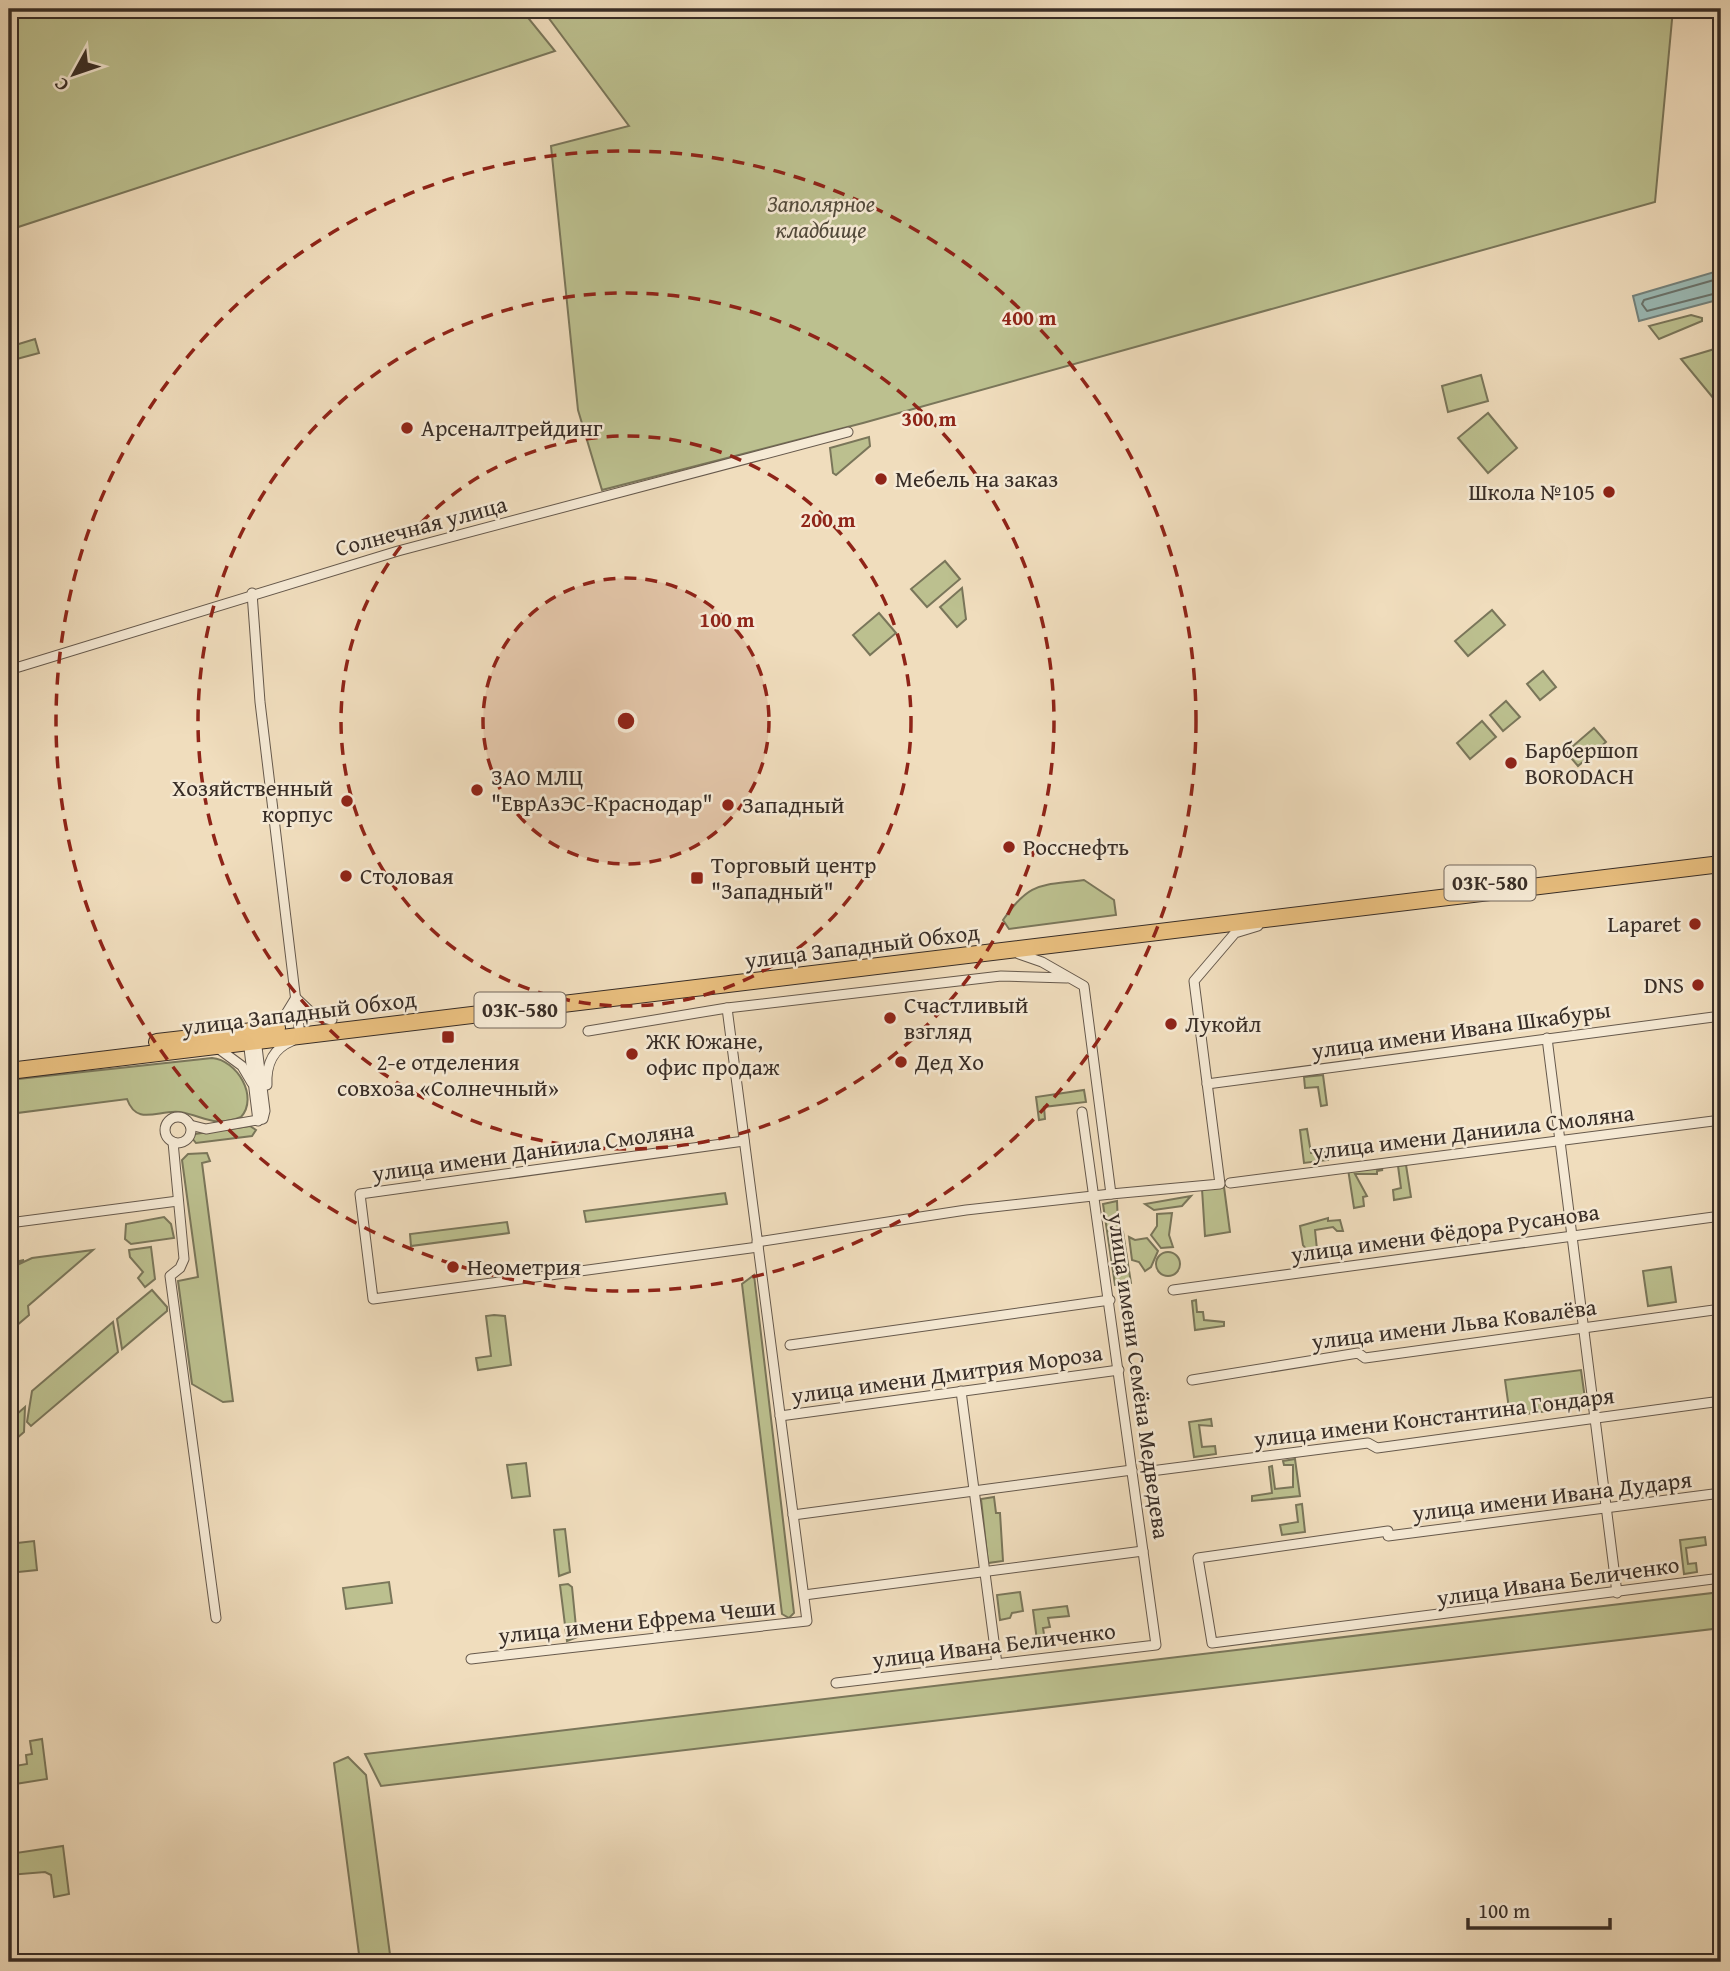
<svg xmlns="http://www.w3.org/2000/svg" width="1730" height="1971" font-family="'Gentium Book Plus',serif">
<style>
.green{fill:#bcc08f;stroke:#7a765a;stroke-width:2}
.water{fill:#9bbbb7;stroke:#73827d;stroke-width:2}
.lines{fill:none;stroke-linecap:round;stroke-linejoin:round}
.shore{stroke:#6a746e;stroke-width:2}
.street-casing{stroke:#66594c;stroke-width:11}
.highway-casing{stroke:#382d26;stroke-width:18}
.street{stroke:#f5e9d4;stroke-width:9}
.highway{stroke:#e8be7e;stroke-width:16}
.ring{fill:none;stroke:#8f2418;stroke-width:3.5;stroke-dasharray:12 9}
.poi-dot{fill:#8f2418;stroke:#f5e9d4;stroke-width:2.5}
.labels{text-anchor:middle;stroke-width:5;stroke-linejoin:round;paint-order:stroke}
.shield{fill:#f5e9d4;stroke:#71655a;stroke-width:2}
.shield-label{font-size:21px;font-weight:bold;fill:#382d26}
.park-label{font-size:23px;font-style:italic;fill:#524a3b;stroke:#f5e9d4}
.poi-label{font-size:23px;fill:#382d26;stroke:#f5e9d4;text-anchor:start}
.street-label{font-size:23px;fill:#382d26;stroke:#f5e9d4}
.centre{fill:#8f2418;stroke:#f5e9d4;stroke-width:3.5}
.ring-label{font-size:21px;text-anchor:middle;font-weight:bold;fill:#8f2418;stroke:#f5e9d4;stroke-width:5;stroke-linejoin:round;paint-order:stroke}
</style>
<rect width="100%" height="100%" fill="#f0ddbd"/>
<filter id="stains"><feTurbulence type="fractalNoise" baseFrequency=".00286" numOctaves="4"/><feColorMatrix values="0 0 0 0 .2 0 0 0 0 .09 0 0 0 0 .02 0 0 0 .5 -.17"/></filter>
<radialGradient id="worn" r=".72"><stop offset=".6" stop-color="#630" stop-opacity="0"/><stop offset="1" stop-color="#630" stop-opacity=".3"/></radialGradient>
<g class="green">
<polygon points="9,9 521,9 555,51 9,230"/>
<polygon points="542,9 1673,9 1655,202 863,423 602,490 578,410 551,146 629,126"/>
<polygon points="1691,315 1702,318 1702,321 1659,339 1649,326"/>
<polygon points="35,339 39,353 13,360 9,347"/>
<polygon points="1718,348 1721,351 1721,393 1714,399 1681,359"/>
<polygon points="1481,375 1488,401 1448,412 1442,386"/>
<polygon points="1488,413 1517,448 1488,473 1458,438"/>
<polygon points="869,437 870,446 836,475 833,473 830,448"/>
<polygon points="945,561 960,579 927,607 911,589"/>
<polygon points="962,588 966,619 957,627 940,607"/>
<polygon points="1492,610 1505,625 1468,656 1455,641"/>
<polygon points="879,613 896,633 870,655 853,635"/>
<polygon points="1543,671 1556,687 1540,700 1527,684"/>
<polygon points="1506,701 1520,717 1503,731 1490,715"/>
<polygon points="1482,721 1496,737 1470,759 1457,743"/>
<polygon points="1594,728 1606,742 1578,766 1566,752"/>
<path d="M1084,880L1114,900L1116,915L1009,929L1003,920C1030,881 1040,886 1084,880Z"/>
<path d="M212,1058C237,1060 259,1097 241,1117C213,1128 204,1116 180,1112C159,1109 137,1127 127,1099L9,1114V1080Z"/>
<polygon points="1323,1075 1327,1105 1321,1106 1318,1087 1305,1088 1304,1077"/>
<polygon points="1084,1090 1086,1102 1044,1107 1045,1119 1039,1120 1036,1097"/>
<polygon points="250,1126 256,1130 252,1136 196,1143 192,1138 195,1134"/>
<polygon points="1307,1129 1311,1153 1327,1152 1328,1160 1304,1163 1300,1130"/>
<polygon points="207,1153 210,1161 202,1163 233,1401 223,1402 192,1384 178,1281 198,1277 182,1160 188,1154"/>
<polygon points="1376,1165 1377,1169 1383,1170 1377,1171 1377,1174 1355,1174 1367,1196 1363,1197 1364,1206 1354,1208 1348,1169"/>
<polygon points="1406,1165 1411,1197 1394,1200 1393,1190 1401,1188 1398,1166"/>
<polygon points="1224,1187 1230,1232 1205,1236 1202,1189"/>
<polygon points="725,1193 727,1204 586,1222 584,1211"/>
<polygon points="1191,1196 1182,1206 1154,1210 1145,1204"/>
<polygon points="1117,1201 1118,1224 1123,1232 1131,1283 1115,1285 1103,1204"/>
<polygon points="1172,1213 1169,1235 1173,1247 1161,1248 1151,1235 1157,1226 1157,1214"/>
<polygon points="164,1217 171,1224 174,1238 131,1244 125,1239 126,1224"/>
<polygon points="1328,1218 1328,1221 1340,1220 1343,1231 1337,1231 1333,1227 1315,1230 1318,1259 1304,1261 1303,1253 1307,1250 1303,1245 1300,1226"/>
<polygon points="507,1222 509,1233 411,1246 410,1234"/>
<polygon points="1129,1237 1135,1240 1147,1238 1158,1251 1151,1267 1145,1271 1139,1262 1132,1260"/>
<polygon points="151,1247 155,1279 145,1287 138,1278 143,1272 130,1257 129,1250"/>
<polygon points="93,1250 28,1306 29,1315 9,1332 9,1263 24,1260 10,1267 13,1267 32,1258"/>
<circle cx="1168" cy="1264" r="12"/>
<polygon points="1671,1267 1676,1302 1648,1306 1643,1271"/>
<polygon points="754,1275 794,1613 789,1618 782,1614 742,1284"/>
<polygon points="152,1290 167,1307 167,1311 122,1349 117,1319"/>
<polygon points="1196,1300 1197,1312 1203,1312 1204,1320 1224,1322 1224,1326 1195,1330 1192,1301"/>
<polygon points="494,1315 505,1316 511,1365 478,1370 476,1358 491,1356 486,1316"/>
<polygon points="113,1322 118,1352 31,1426 27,1422 32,1391"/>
<polygon points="1581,1370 1586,1406 1510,1416 1505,1380"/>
<polygon points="25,1407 24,1432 9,1445 9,1421"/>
<polygon points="1211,1419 1212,1426 1199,1425 1202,1447 1215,1446 1216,1454 1194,1457 1189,1422"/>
<polygon points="1295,1459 1300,1496 1252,1501 1252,1496 1272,1493 1269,1467 1272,1466 1275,1489 1293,1487 1293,1465 1284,1465 1283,1461"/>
<polygon points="526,1463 530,1496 512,1498 507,1465"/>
<polygon points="994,1497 996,1513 1000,1513 1003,1561 988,1563 981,1499"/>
<polygon points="1302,1504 1305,1532 1282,1535 1280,1525 1298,1522 1296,1505"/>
<polygon points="565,1529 570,1572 559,1576 554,1530"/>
<polygon points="1705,1537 1706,1545 1686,1548 1688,1564 1696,1563 1697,1572 1684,1574 1680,1540"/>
<polygon points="34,1541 37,1570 9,1573 9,1544"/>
<polygon points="389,1582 392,1603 346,1609 343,1588"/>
<polygon points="568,1584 572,1587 577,1637 567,1641 560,1585"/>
<polygon points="1020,1592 1023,1611 1012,1613 1010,1618 1000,1620 997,1595"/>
<polygon points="1721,1592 1721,1628 381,1786 365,1754"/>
<polygon points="1067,1606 1069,1616 1048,1618 1050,1627 1043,1628 1046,1647 1038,1648 1033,1610"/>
<polygon points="42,1739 47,1779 9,1785 9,1767 27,1764 26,1755 32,1754 30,1741"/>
<polygon points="348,1757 366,1775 391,1962 360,1962 334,1763"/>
<polygon points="63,1846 69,1894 54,1897 51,1875 45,1872 9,1875 9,1854"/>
</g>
<polygon class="water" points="1721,270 1721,299 1639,321 1633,296"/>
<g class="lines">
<polyline class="shore" points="1721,278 1644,300 1642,304 1647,311 1721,292"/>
<defs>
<g id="street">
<polyline points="252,593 260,702 300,1035"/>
<polyline points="9,670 398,551 848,432"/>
<polyline points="1019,954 1042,962 1084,986 1111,1194 1220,1184 1194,981 1235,933 1258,926"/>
<polyline points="296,998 315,1016 332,1020"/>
<polyline points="270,1028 284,1017 295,999"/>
<polyline points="588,1031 727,1008 1001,976 1067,978"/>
<polyline points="1547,1038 1617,1593"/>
<polyline points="248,1040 258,1121"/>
<polyline points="219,1049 242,1066 252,1083"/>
<polyline points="1207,1084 1721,1016"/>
<path d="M267,1085C266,1065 272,1049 292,1041"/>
<circle cx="178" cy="1130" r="13"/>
<polyline points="190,1125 206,1129 263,1119 265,1111 256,1039"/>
<polyline points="744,1141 360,1194 373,1299 758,1247"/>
<polyline points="173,1142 184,1259 180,1268 170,1276 216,1618"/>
<polyline points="1230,1183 1721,1120"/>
<polyline points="9,1223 178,1201"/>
<polyline points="757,1242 966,1210 1111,1194"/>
<polyline points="1173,1290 1721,1216"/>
<polyline points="790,1345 1110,1300"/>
<polyline points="1192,1380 1358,1353 1365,1358 1721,1309"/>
<polyline points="961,1391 997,1664"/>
<polyline points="780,1416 1119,1370"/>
<polyline points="1151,1471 1368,1443 1377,1448 1721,1401"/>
<polyline points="793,1515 1132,1470"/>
<polyline points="1388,1531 1198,1558 1212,1643 1721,1578"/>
<polyline points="1388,1536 1721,1493"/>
<polyline points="804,1595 1143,1551"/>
<polyline points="471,1659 807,1621 727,1008"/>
<polyline points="836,1683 1156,1645 1082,1112"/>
</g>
<g id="highway">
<polyline points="157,1042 277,1028"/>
<polyline points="9,1071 1721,864"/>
</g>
</defs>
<use href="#street" class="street-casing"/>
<use href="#highway" class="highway-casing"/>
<use href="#street" class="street"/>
<use href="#highway" class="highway"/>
</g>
<circle cx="626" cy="721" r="143" fill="#8f2418" fill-opacity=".12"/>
<g class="ring">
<circle cx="626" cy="721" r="143"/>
<circle cx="626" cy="721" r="285"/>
<circle cx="626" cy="721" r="428"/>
<circle cx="626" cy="721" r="570"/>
</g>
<g class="poi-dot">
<circle cx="407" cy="428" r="7"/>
<circle cx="881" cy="479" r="7"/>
<circle cx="1609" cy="492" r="7"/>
<circle cx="1511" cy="763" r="7"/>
<circle cx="477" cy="790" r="7"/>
<circle cx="347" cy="801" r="7"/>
<circle cx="728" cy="805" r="7"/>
<circle cx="1009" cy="847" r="7"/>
<circle cx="346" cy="876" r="7"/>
<rect x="690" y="871" width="14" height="14" rx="3.5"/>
<circle cx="1695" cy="924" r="7"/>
<circle cx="1698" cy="985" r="7"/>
<circle cx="890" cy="1018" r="7"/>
<circle cx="1171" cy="1024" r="7"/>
<rect x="441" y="1030" width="14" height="14" rx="3.5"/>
<circle cx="632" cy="1054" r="7"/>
<circle cx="901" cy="1062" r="7"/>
<circle cx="453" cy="1267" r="7"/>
</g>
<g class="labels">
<g class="shield">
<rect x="1444.5" y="865.5" width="91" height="35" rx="5"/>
<rect x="474.5" y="992.5" width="91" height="35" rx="5"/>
</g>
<g class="shield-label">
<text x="1490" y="890">03К-580</text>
<text x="520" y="1017">03К-580</text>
</g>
<g class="park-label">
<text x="821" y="212">Заполярное<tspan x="821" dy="26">кладбище</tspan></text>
</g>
<g class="poi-label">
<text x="421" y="436">Арсеналтрейдинг</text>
<text x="895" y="487">Мебель на заказ</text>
<text x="1595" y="500" text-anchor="end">Школа №105</text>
<text x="1525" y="758">Барбершоп<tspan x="1525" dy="26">BORODACH</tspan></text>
<text x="491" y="785">ЗАО МЛЦ<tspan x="491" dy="26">"ЕврАзЭС-Краснодар"</tspan></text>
<text x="333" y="796" text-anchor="end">Хозяйственный<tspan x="333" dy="26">корпус</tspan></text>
<text x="742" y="813">Западный</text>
<text x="1023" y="855">Росснефть</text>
<text x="711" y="873">Торговый центр<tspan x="711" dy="26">"Западный"</tspan></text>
<text x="360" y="884">Столовая</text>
<text x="1681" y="932" text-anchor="end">Laparet</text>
<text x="1684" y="993" text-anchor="end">DNS</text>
<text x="904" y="1013">Счастливый<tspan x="904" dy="26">взгляд</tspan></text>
<text x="1185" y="1032">Лукойл</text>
<text x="646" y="1049">ЖК Южане,<tspan x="646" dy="26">офис продаж</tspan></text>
<text x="448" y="1070" text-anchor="middle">2-е отделения<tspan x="448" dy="26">совхоза «Солнечный»</tspan></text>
<text x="915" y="1070">Дед Хо</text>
<text x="467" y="1275">Неометрия</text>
</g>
<g class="street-label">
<text transform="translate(421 526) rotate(-15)" y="8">Солнечная улица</text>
<text transform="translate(862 946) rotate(-7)" y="8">улица Западный Обход</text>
<text transform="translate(299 1013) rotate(-7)" y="8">улица Западный Обход</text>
<text transform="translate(1461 1030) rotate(-8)" y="8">улица имени Ивана Шкабуры</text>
<text transform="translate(1473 1132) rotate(-7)" y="8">улица имени Даниила Смоляна</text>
<text transform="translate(533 1151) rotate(-8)" y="8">улица имени Даниила Смоляна</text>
<text transform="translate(1445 1233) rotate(-8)" y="8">улица имени Фёдора Русанова</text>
<text transform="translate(1454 1324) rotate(-7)" y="8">улица имени Льва Ковалёва</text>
<text transform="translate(947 1374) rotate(-8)" y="8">улица имени Дмитрия Мороза</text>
<text transform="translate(1139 1376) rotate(82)" y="8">улица имени Семёна Медведева</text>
<text transform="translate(1434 1417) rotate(-7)" y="8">улица имени Константина Гондаря</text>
<text transform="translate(1552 1496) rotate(-7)" y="8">улица имени Ивана Дударя</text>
<text transform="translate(1558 1581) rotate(-8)" y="8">улица Ивана Беличенко</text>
<text transform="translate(637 1621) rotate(-6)" y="8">улица имени Ефрема Чеши</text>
<text transform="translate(994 1645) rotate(-7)" y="8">улица Ивана Беличенко</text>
</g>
</g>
<circle cx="626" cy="721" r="10" class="centre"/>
<g class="ring-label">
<text x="1029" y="325">400 m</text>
<text x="929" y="426">300 m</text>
<text x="828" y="527">200 m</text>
<text x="727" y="627">100 m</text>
</g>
<rect width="1730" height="1971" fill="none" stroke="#f0ddbd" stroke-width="35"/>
<rect x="10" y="10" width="1709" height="1950" fill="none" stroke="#382d26" stroke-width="3.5"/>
<rect x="18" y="18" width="1695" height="1936" fill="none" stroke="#382d26" stroke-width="2"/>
<g transform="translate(74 74) rotate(230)" stroke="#f5e9d4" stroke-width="5" paint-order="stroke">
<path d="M0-5L12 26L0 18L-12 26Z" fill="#382d26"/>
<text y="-10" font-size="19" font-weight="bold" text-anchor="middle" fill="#382d26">С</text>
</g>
<path d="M1468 1918v10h142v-10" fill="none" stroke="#382d26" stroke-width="3.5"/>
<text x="1478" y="1918" font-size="21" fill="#382d26" stroke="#f5e9d4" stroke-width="5" paint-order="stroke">100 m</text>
<rect width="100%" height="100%" filter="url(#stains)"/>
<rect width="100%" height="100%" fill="url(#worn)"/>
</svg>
